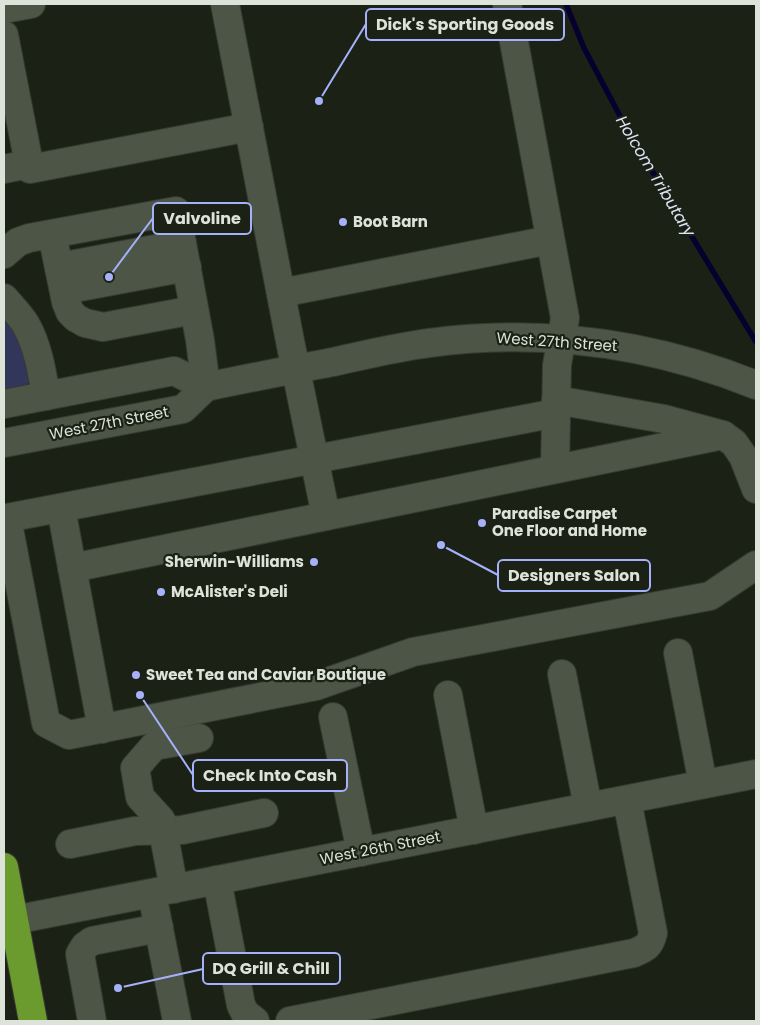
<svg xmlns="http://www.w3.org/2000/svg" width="760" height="1025" font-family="Poppins,sans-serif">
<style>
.green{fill:#32365a}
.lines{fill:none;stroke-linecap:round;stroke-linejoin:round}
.stream{stroke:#06002e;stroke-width:5.5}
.minor-casing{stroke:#363b32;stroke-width:30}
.highway-casing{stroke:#363b32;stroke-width:30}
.minor{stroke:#4d5546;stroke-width:28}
.highway{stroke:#6b9a2f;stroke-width:28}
.poi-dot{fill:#a6b1fc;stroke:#1b2215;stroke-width:2}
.labels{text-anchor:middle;stroke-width:4.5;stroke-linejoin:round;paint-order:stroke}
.poi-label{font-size:15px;font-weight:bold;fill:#dee3da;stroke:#1b2215;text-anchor:start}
.street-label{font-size:15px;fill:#dee3da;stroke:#1b2215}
.water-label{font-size:16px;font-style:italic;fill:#dfe3f4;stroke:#1b2215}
.leader{fill:none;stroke:#a6b1fc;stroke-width:2}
.callout-dot{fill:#a6b1fc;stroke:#1b2215;stroke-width:2}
.callout{fill:#1b2215;stroke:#a6b1fc;stroke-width:2}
.callout-label{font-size:16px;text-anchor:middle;font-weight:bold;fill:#dee3da}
</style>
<rect width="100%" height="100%" fill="#1b2215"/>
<path class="green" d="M4,317L22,342L31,377C26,392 17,393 4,399Z"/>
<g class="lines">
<polyline class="stream" points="566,4 584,48 629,133 756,342"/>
<defs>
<g id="minor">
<polyline points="225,4 290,341 326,516"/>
<polyline points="507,4 565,318 557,365 555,469"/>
<polyline points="4,9 31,4"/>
<polyline points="4,35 30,169 249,127"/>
<polyline points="4,169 29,164"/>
<polyline points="52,234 66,302 70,312 76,318 85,323 103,327 194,310"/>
<polyline points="4,254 18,242 29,238 176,211 200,340 206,387"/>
<polyline points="59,267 182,244"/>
<polyline points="64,290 187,267"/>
<polyline points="281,293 550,240"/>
<path d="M4,298C11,306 20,315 26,325C38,346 42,372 46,396"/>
<polyline points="556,400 664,419 723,435 734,443 743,456 756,489"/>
<polyline points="4,404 174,371 206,387"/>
<polyline points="556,413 7,518 46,723 69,735 316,686 413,652 710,596 756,565"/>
<path d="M4,443L183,409L206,387C248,378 291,370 333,362C365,355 397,347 429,343C542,328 651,343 756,385"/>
<polyline points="61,508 102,729"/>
<polyline points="72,568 723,435"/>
<polyline points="678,653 703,784"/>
<polyline points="562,674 588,807"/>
<polyline points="448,695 474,830"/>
<polyline points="333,717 361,852"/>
<polyline points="70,844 135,831 182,830 264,813"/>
<polyline points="217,880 241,1005 245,1013 255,1021"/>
<polyline points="174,889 161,820 140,797 135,768 154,746 199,738"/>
<polyline points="155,909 177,1021"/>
<polyline points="4,922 756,774"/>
<polyline points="92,1021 80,954 85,946 92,941 159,928"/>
<path d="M290,1021L634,953C646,948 650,946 653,933L627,800"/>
</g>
<polyline id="highway" points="4,867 33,1021"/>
</defs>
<use href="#minor" class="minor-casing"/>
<use href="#highway" class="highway-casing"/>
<use href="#minor" class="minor"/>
<use href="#highway" class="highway"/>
</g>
<g class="poi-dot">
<circle cx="343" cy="222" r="5"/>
<circle cx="482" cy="523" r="5"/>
<circle cx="314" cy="562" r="5"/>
<circle cx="161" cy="592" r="5"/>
<circle cx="136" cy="675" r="5"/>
</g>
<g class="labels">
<g class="poi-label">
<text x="353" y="227">Boot Barn</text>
<text x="492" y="519">Paradise Carpet<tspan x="492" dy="17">One Floor and Home</tspan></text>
<text x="304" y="567" text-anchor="end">Sherwin-Williams</text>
<text x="171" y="597">McAlister's Deli</text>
<text x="146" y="680">Sweet Tea and Caviar Boutique</text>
</g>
<g class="street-label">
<text transform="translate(557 342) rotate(4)" y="5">West 27th Street</text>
<text transform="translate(109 423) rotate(-11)" y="5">West 27th Street</text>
<text transform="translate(380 848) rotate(-11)" y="5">West 26th Street</text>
</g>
<g class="water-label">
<text transform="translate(656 176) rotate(59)" y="6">Holcom Tributary</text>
</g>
</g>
<path class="leader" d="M319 101L366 24M109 277L153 218M441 545L498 575M140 695L193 775M118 988L203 969"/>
<g class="callout-dot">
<circle cx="319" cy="101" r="5"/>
<circle cx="109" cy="277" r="5"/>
<circle cx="441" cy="545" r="5"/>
<circle cx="140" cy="695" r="5"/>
<circle cx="118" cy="988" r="5"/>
</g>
<g class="callout">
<rect x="366" y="9" width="198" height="31" rx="5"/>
<rect x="153" y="203" width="98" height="31" rx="5"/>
<rect x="498" y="560" width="152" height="31" rx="5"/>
<rect x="193" y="760" width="154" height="31" rx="5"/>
<rect x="203" y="953" width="137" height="31" rx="5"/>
</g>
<g class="callout-label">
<text x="465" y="30">Dick's Sporting Goods</text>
<text x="202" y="224">Valvoline</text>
<text x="574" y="581">Designers Salon</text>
<text x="270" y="781">Check Into Cash</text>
<text x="271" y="974">DQ Grill &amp; Chill</text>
</g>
<rect width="760" height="1025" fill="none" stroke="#dee3da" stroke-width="10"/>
</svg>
